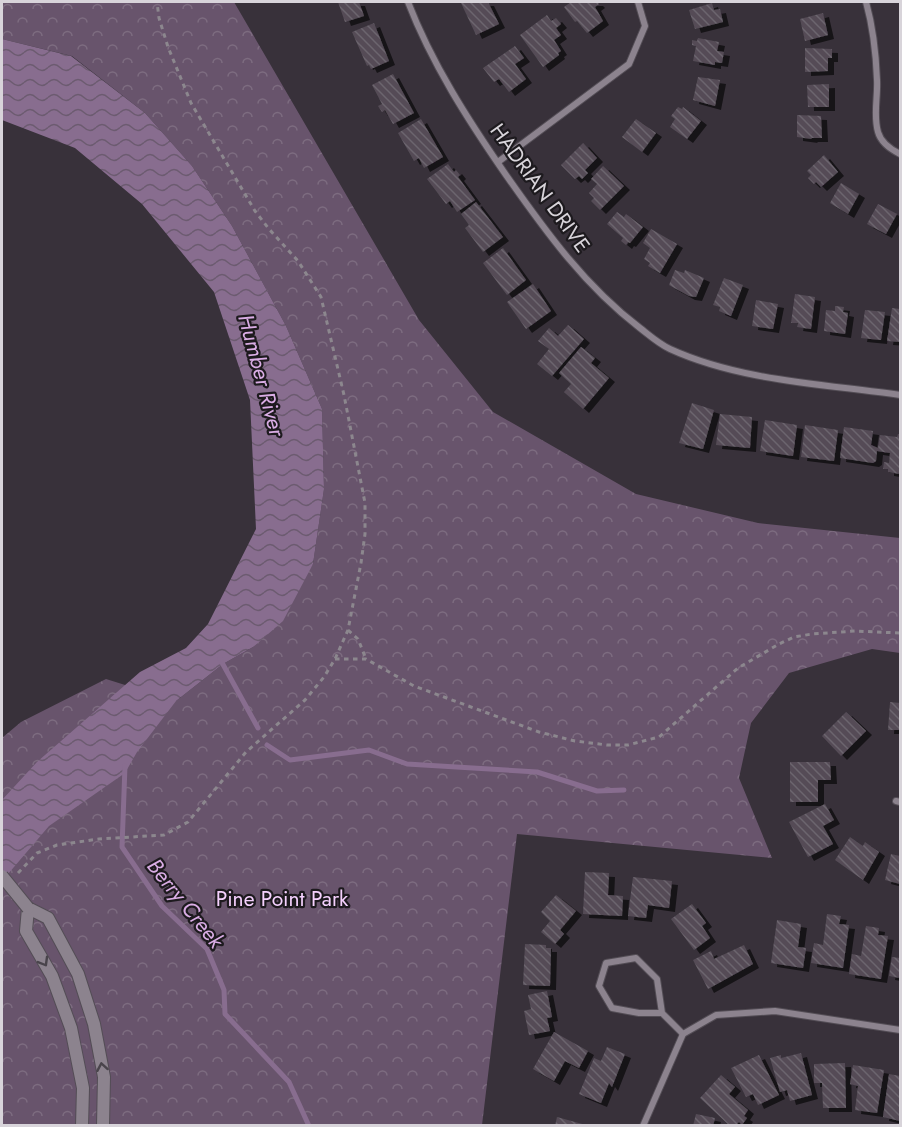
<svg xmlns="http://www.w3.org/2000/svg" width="902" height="1127" font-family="Jost,sans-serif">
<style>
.park{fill:url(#park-crowns)}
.water{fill:url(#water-waves)}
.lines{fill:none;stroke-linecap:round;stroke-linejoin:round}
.stream{stroke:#886d8f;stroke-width:5}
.building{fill:url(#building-back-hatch);filter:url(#shadow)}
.street-casing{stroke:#534d55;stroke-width:8}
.secondary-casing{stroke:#534d55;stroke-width:14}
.path{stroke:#8c878e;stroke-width:3;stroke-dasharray:4.5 4.5;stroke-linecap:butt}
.street{stroke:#8c838e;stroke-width:6}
.secondary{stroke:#8c838e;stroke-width:12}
.secondary-bridge-casing{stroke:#534d55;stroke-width:14;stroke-linecap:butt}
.secondary-bridge{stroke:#8c838e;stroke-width:12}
.oneway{stroke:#49444b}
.labels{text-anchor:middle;stroke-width:4.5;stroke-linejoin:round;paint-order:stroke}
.street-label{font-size:21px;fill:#d8d4da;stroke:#1d1a1e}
.park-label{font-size:21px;fill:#f5d1fe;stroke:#1d1a1e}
.water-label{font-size:22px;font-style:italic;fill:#daade5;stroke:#1d1a1e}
</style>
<defs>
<pattern id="park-crowns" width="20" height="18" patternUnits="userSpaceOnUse" patternTransform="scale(1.5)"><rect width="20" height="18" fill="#68546c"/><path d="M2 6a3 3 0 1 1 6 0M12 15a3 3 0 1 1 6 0" fill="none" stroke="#7d6c80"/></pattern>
<pattern id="water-waves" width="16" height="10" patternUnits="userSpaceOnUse" patternTransform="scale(1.5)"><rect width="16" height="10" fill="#886d8f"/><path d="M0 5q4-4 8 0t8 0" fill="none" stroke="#6c5b70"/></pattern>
<pattern id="building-back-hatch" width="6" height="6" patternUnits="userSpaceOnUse" patternTransform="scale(1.5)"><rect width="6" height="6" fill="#544c56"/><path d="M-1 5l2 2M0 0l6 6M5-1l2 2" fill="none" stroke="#6c656e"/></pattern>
<filter id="shadow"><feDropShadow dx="6" dy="4" stdDeviation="0" flood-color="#0009"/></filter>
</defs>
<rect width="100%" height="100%" fill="#38313a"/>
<polygon class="park" points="2,2 234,2 419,320 493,412 636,494 758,523 900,538 900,653 872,649 789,673 751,723 739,778 772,858 517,834 482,1125 2,1125 2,738 21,722 106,679 176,701 223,664 253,647 313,564 324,489 322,409 286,326 232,226 192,166 145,113 72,56 2,39"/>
<polygon class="water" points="2,39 71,56 145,113 192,166 232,226 286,326 322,409 324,489 313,564 283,621 253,647 223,664 176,701 137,752 125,773 49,826 2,881 2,800 37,762 140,672 186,648 208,624 256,529 250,400 214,292 142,204 75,148 2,120"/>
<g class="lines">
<g class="stream">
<polyline points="220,659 258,728"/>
<polyline points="267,745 290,760 369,750 407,764 537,772 597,791 624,790"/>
<polyline points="125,766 122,847 162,906 207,949 224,990 225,1014 289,1082 309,1126"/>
</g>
</g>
<g class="building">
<polygon points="338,2 359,2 364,16 345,22"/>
<polygon points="465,2 488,2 499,24 476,35 461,3"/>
<polygon points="571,2 597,2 599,4 595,7 603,21 587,33 577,21 575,22 564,7"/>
<polygon points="712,3 714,10 720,9 723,22 695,29 689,10"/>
<polygon points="823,13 828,35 805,41 800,19"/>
<polygon points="547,15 551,21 556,18 561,24 556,28 561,35 554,40 561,51 558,53 559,55 543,67 520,35"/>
<polygon points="374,23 389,61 371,69 369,65 367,66 352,32"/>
<polygon points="698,38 719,42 717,51 724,52 722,63 715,62 715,65 693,61 696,46 692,45 692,40 697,41"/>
<polygon points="515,46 524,58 515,64 526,79 509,92 499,79 494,82 483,68"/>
<polygon points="805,48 832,49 832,58 828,58 828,71 805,72"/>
<polygon points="393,74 414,113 393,124 385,110 382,112 378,106 382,104 372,85"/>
<polygon points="698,77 720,80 715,106 693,100"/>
<polygon points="829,84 829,107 808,107 807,85"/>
<polygon points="678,107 682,109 683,107 701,121 687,139 670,127 675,119 671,116"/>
<polygon points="797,115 821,116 822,138 811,138 812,139 797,137"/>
<polygon points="421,119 443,157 424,168 419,158 414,161 398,133"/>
<polygon points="636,119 656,133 642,152 622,137"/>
<polygon points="583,143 597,158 585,170 588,173 582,179 579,176 575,179 561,165"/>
<polygon points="824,155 838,172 821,187 816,182 814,184 808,178 811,175 807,171"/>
<polygon points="448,164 454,172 456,170 460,175 458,177 475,200 457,212 450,201 446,204 427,179"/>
<polygon points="603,166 624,186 600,210 591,201 594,198 589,193 597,184 591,179"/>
<polygon points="841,183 859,194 848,214 830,203"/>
<polygon points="476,202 503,237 483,252 465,228 469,225 461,214"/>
<polygon points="878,204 897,214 886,234 867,224"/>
<polygon points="617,212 624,217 626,214 643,227 630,243 628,242 626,245 621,241 623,238 607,224"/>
<polygon points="651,229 677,244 660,273 648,266 650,263 644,259 650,248 643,243"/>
<polygon points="503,248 526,280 507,295 483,263"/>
<polygon points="675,270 684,273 685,270 704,278 696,297 689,296 669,285"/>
<polygon points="724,278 743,285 731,316 719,311 720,307 713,305"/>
<polygon points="533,284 551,311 526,329 507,302"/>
<polygon points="795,294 815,297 811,329 797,327 798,323 791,323"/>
<polygon points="756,300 778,304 773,329 752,326"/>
<polygon points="835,306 844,307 843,312 848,313 845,334 824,331 826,310 835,311"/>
<polygon points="892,308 900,309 900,342 887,341"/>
<polygon points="865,310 885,312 881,340 861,338"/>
<polygon points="568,325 584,339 552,376 537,364 549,349 538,341 549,328 558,336"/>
<polygon points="581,347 595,358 591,363 609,378 583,409 564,392 571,384 559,373"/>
<polygon points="692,403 714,410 703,449 679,443"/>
<polygon points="720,414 752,417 750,448 716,445"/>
<polygon points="765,420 797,425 793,456 760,451"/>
<polygon points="805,425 838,430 834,461 801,457"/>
<polygon points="844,427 873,431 871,445 878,448 880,435 897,437 898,434 900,434 900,474 888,472 888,469 883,469 884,462 889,463 890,453 877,451 876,461 873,463 840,458"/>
<polygon points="890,702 900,703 900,730 888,730"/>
<polygon points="846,712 866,731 841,756 822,736"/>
<polygon points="790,762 830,762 831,780 818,780 818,802 790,802"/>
<polygon points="825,804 834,820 823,826 833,844 808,857 789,822"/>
<polygon points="850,837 863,846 865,842 879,852 863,880 835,860"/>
<polygon points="891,854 900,856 900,884 885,880"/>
<polygon points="585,872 609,873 608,895 623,896 622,916 583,914"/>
<polygon points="633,877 672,881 669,908 648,905 646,918 628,916"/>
<polygon points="556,895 576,911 560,930 564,934 555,944 541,932 550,921 541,912"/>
<polygon points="692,904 706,923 702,926 710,938 694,950 671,919"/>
<polygon points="827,914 841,916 839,924 849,925 843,968 811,963 814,943 823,945"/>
<polygon points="777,920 801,924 798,947 806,948 803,968 771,963"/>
<polygon points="866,926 879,928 878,935 888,936 881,979 849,974 852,954 861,956"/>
<polygon points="525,944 546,945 546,948 551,948 550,986 523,985"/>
<polygon points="744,945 753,964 708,989 693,960 711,951 714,959"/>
<polygon points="892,957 900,958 900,978 889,976"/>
<polygon points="547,991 552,1017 547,1018 550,1031 529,1035 524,1011 531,1009 528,995"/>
<polygon points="554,1032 588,1051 579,1068 565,1061 554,1081 533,1069"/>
<polygon points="607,1047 625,1054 612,1087 609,1083 601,1103 579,1094 594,1058 601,1061"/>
<polygon points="801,1053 812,1095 790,1101 787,1090 780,1092 770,1058 781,1055 781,1058"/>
<polygon points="759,1055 779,1095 758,1105 753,1094 746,1097 731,1068"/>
<polygon points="845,1063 846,1108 823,1108 822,1083 814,1083 814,1064"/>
<polygon points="853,1065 884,1070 877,1113 855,1110 858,1086 850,1084"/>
<polygon points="889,1074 900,1076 900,1121 883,1117"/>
<polygon points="721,1075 735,1087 729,1094 748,1110 744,1116 747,1118 742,1125 739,1122 735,1126 730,1126 700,1098"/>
<polygon points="696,1114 715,1118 713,1126 693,1126"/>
<polygon points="557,1117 586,1125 585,1126 555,1126"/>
</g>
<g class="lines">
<defs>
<g id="street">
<path d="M408,2C432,64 468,120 506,175C546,232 585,286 640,328C649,335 659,344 670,349C740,381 824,384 900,395"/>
<path d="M866,2C873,27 876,54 877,80C878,97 873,115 878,132C881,143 890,149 900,154"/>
<polyline points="498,162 629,64 645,26 638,2"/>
<polyline points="896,801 900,802"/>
<polyline points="662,1013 639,1013 612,1008 599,986 606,963 636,958 657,979 662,1013 683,1034"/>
<polyline points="643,1126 683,1034 716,1015 775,1011 900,1030"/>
</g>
<polyline id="secondary" points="82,1126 83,1088 71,1028 52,976 26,931 28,908 48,918 78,974 94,1024 104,1077 103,1126"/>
</defs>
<use href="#street" class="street-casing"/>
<use href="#secondary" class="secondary-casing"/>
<g class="path">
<polyline points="348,630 358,639 366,659"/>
<polyline points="335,659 366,659 414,686 539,732 575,741 607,745 628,745 659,737 738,668 779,644 794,637 812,634 855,631 900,633"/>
<polyline points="18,873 37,853 57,845 99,839 164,835 188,822 246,752 305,700 324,677 335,659 348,630 361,563 365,534 365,503 344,395 321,297 298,261 269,229 255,211 191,103 168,47 159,18 157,2"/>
</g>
<use href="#street" class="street"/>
<use href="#secondary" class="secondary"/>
<defs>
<polyline id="secondary-bridge" points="2,876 28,908"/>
</defs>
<use href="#secondary-bridge" class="secondary-bridge-casing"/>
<use href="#secondary-bridge" class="secondary-bridge"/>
</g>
<defs><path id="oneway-chevron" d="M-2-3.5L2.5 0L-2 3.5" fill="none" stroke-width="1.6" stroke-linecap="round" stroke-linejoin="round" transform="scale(1.5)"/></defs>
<g class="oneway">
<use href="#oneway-chevron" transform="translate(44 962) rotate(60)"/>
<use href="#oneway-chevron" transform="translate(102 1067) rotate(-100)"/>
</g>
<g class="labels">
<g class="street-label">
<text transform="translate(540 188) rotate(54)" y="7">HADRIAN DRIVE</text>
</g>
<g class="park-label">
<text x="282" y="906">Pine Point Park</text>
</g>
<g class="water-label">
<text transform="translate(262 375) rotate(75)" y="8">Humber River</text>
<text transform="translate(186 903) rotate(51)" y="8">Berry Creek</text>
</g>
</g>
<rect width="902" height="1127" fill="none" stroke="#d8d4da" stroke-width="6"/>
</svg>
